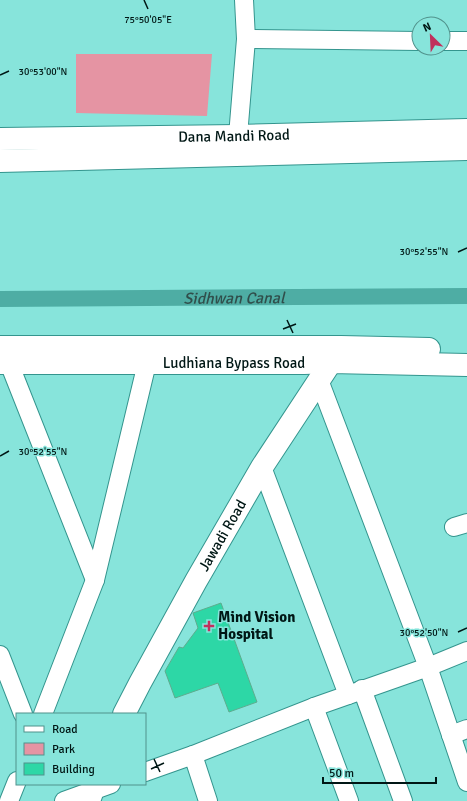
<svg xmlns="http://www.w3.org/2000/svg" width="467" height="801" font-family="Signika,sans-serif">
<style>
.green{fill:#e594a3}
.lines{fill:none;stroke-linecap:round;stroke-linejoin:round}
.canal{stroke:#4eada4;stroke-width:16}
.building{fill:#2dd7a6;stroke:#5dac8e}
.minor-casing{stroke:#34958e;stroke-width:20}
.tertiary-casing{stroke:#34958e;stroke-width:24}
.trunk-casing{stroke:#34958e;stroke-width:24}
.minor{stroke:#fff;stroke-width:18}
.tertiary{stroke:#fff;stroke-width:22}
.trunk{stroke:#fff;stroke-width:22}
.ticks{fill:none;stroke:#001715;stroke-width:1.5}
.poi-dot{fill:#c0315d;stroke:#87e4db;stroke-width:1.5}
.labels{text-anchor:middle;stroke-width:3;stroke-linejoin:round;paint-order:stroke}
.street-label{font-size:15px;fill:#001715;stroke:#87e4db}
.poi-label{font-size:15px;font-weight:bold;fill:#001715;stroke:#87e4db;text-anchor:start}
.water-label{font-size:16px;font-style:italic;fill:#304e4b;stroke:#87e4db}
.ticks-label{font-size:10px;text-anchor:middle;fill:#001715;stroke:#87e4db;stroke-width:3;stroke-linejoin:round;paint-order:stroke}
</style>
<rect width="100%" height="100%" fill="#87e4db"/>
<polygon class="green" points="76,54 212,54 207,116 76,113"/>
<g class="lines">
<path class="canal" id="s1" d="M0,299L467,296"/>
</g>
<polygon class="building" points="221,603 257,702 229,712 218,683 175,698 165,671 179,647 183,648 198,628 193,613"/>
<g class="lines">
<defs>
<g id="minor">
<polyline points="246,39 419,41"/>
<polyline points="443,41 467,41"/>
<polyline points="238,136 246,39 244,0"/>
<polyline points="9,363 95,580"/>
<polyline points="319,380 428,667 467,782"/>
<polyline points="262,467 348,695"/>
<polyline points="454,527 467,523"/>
<polyline points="0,655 23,714"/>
<polyline points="362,689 403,801"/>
<polyline points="314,707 349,801"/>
<polyline points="43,714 95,580 147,363"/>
<polyline points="451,735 467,729"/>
<polyline points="193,755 314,707 428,667 467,651"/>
<polyline points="145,772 193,755 208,801"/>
<polyline points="9,801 17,781"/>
<polyline points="64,801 111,784"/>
</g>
<g id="tertiary">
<path id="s2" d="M0,139L238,136L467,130"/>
<polyline points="0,161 467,149"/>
<path id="s3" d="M124,714L140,683L196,581L262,467L331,362"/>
<polyline points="89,801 95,784"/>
</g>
<g id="trunk">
<polyline points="0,347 341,347 429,349"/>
<path id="s4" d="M0,363H304L331,362L467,365"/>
</g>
</defs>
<use href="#minor" class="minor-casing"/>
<use href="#tertiary" class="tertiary-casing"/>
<use href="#trunk" class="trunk-casing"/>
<use href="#minor" class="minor"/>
<use href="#tertiary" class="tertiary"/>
<use href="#trunk" class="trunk"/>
</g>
<path class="ticks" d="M144,0L148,9M0,75L9,71M458,252L467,248M287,320L293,333M283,329L296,324M0,456L9,451M458,632L467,628M154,759L160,772M151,769L164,763"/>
<path class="poi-dot" d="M207 620h4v4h4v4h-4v4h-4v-4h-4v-4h4z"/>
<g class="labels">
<g class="street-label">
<text dy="5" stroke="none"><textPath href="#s2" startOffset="234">Dana Mandi Road</textPath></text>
<text dy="5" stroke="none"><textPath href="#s4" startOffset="234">Ludhiana Bypass Road</textPath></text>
<text dy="5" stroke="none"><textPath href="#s3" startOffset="204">Jawadi Road</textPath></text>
</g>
<g class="poi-label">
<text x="218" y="622">Mind Vision<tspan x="218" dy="17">Hospital</tspan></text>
</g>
<g class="water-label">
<text dy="6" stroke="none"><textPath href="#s1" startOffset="234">Sidhwan Canal</textPath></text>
</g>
</g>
<g class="ticks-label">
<text x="148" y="23">75°50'05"E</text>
<text x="43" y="75">30°53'00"N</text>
<text x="424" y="255">30°52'55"N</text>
<text x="43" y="455">30°52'55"N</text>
<text x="424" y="636">30°52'50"N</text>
</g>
<rect x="16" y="713" width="130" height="72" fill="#87e4db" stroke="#51928c"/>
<rect x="24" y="726" width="20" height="6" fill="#ffffff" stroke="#51928c"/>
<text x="52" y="733" font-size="12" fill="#001715">Road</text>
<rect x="24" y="743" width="20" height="12" fill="#e594a3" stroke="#51928c"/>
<text x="52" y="753" font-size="12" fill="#001715">Park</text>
<rect x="24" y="763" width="20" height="12" fill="#2dd7a6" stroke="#51928c"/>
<text x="52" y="773" font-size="12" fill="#001715">Building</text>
<g transform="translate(431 36) rotate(336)"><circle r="19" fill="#87e4db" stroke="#51928c"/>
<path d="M0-3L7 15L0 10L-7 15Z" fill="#c0315d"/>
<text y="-6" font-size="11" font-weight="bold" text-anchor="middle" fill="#001715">N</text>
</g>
<path d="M323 777v6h113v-6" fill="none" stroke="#001715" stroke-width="2"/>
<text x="329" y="777" font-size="12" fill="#001715" stroke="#87e4db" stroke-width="3" paint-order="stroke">50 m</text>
</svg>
